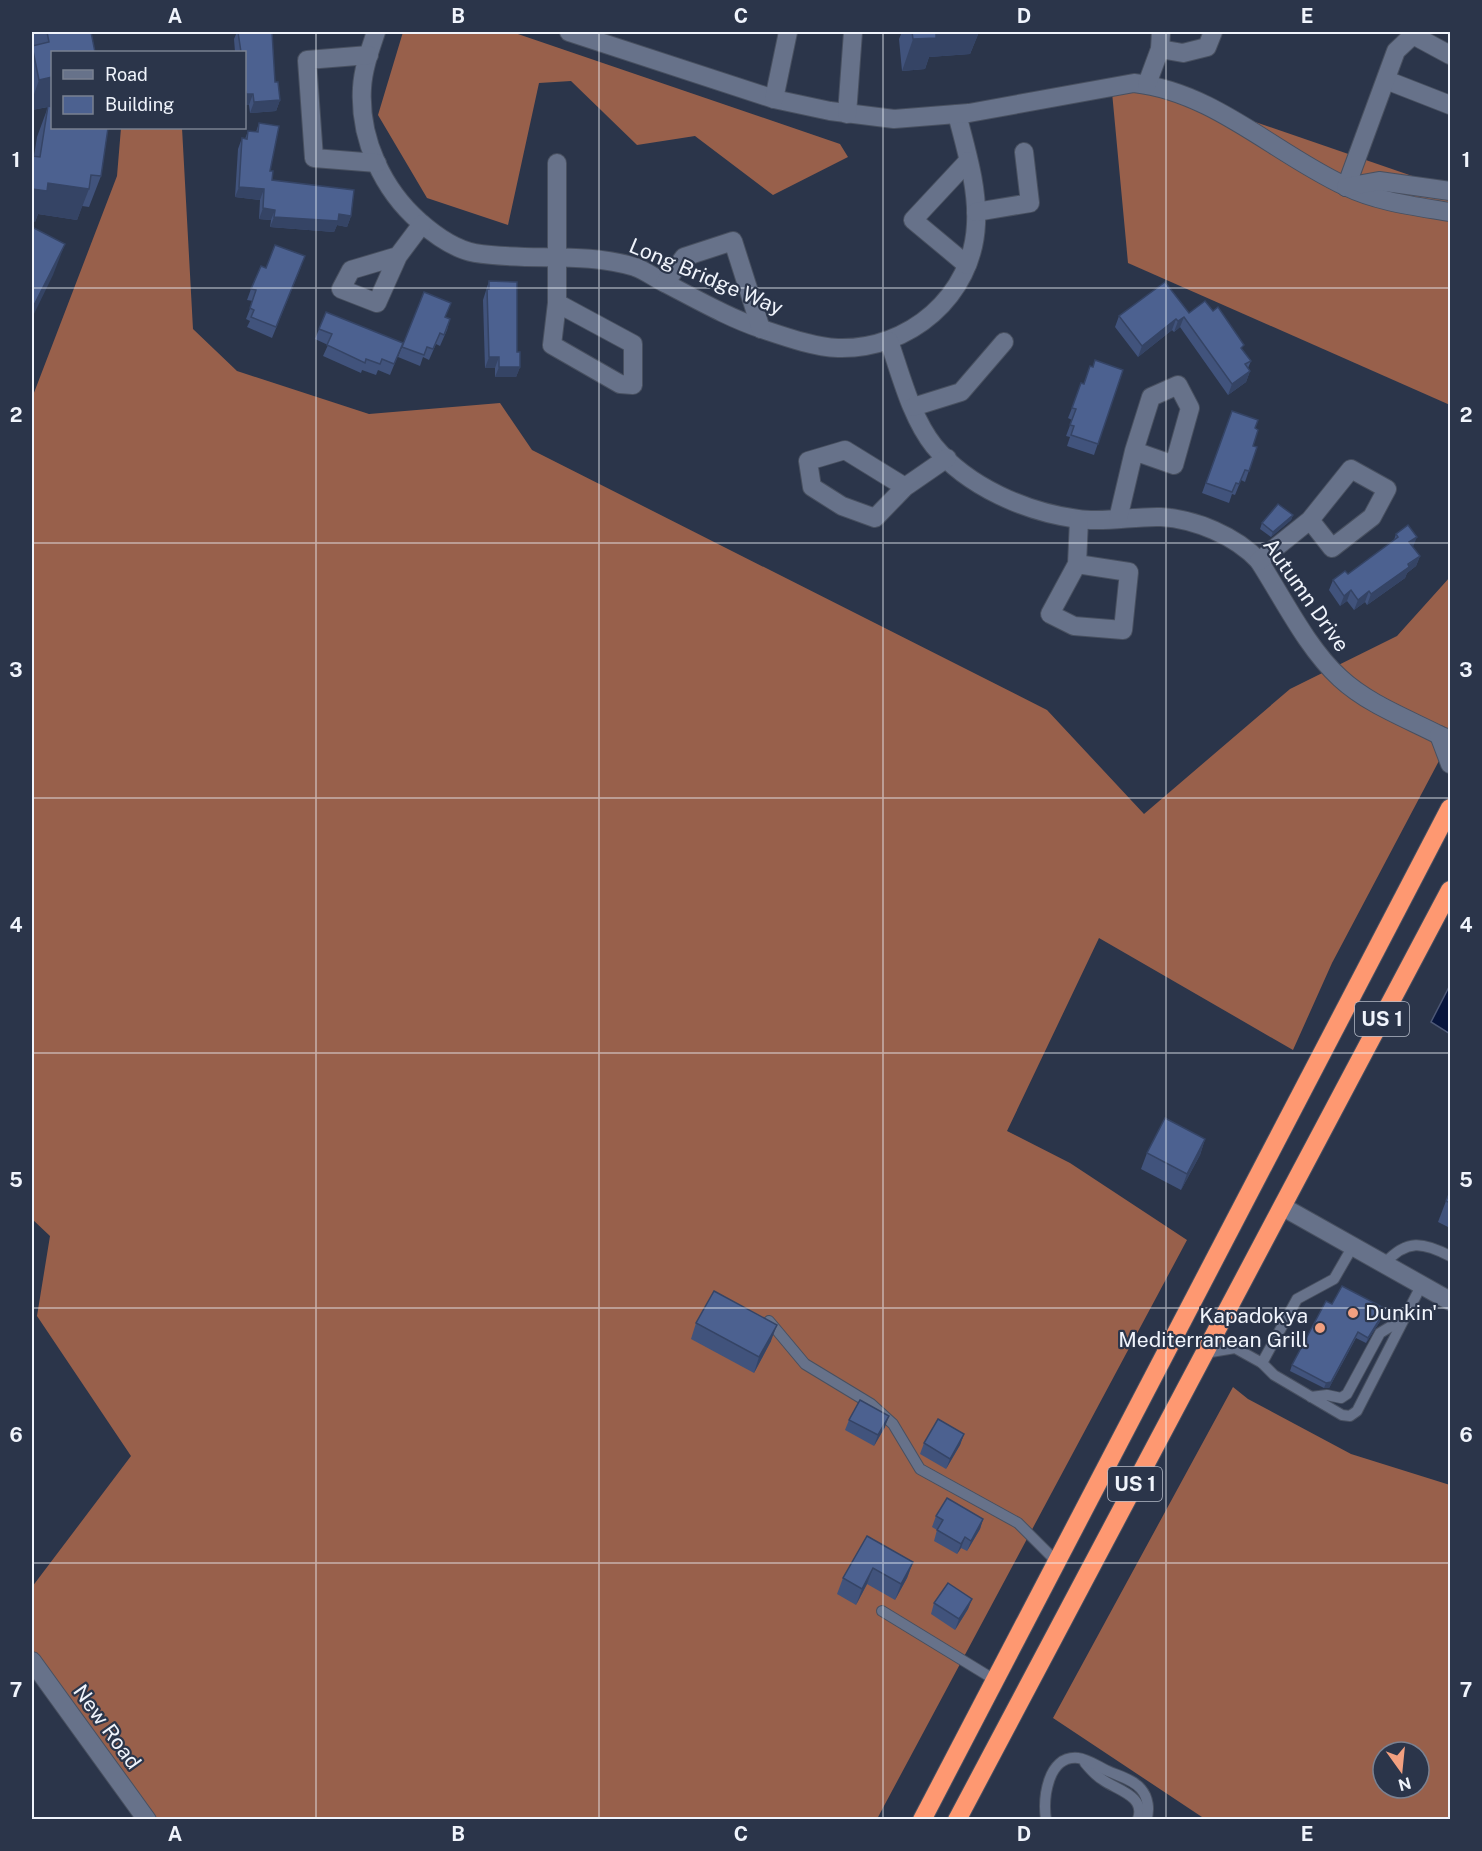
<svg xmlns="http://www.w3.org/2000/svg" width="1482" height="1851" font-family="'Public Sans',sans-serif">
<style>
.forest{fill:#98604b;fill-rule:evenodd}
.water{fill:#07153d;stroke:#4d5876;stroke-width:1.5}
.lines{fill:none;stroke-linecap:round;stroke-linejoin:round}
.lane-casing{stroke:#485060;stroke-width:12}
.street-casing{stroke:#485060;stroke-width:20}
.secondary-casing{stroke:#485060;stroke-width:20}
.highway-casing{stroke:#485060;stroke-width:20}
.lane{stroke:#67728a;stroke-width:10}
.street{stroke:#67728a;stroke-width:18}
.secondary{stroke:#67728a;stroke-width:18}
.highway{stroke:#fe9871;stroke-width:18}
.wall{fill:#41537c}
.shaded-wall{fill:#354465}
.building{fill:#4c6190;stroke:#354465;stroke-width:1.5}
.grid{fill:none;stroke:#f0f4fc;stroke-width:1.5;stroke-opacity:0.55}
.poi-dot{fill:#f2a080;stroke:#2b354a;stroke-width:2}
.labels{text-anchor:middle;stroke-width:4.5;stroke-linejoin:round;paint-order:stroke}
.shield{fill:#2b354a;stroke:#b5bbc7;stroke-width:1.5}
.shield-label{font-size:20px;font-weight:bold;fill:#f0f4fc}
.street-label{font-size:21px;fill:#f0f4fc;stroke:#2b354a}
.poi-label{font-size:21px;fill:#f0f4fc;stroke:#2b354a;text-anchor:start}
.neatline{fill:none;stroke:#f0f4fc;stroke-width:2}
.grid-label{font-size:20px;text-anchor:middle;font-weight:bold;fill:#f0f4fc}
</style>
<rect width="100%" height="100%" fill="#2b354a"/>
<g class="forest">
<polygon points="403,32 512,32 840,144 848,157 773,195 695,136 637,145 571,81 539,83 508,225 427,198 378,115"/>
<polygon points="1165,91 1450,189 1450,405 1128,263 1112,92"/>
<polygon points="121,128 182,128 193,329 237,371 369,414 500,403 532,450 1047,710 1144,814 1290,689 1397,636 1450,577 1450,740 1332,963 1293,1050 1099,938 1007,1131 1070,1163 1187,1240 877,1819 148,1819 32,1663 32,1587 131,1456 37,1316 50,1236 32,1219 32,398 117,176"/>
<path d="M1233,1387L1248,1399L1351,1454L1450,1485V1819H1205L1053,1718ZM1383,1752H1419V1788H1383Z"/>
</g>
<polygon class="water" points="1450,985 1450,1034 1431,1022"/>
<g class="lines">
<defs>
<g id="lane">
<path d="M1385,1263C1407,1239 1423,1242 1450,1256"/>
<polyline points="769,1321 805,1364 871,1404 893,1424 920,1469 1018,1523 1057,1562"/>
<polyline points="1205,1353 1235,1348 1262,1363 1274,1375 1342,1415 1350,1416 1357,1411 1422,1284"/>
<polyline points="1262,1363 1297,1299 1334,1279 1353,1246"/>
<polyline points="1311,1397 1327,1395 1341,1398 1347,1394 1380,1333 1403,1319"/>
<polyline points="882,1611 995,1680"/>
<path d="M1085,1763C1090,1769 1096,1776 1103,1780C1117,1790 1146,1796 1138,1819"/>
<path d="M1046,1820C1043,1799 1047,1755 1078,1758C1088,1759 1099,1767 1108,1771C1119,1776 1134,1780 1141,1789C1148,1797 1150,1810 1146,1820"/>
</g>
<g id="street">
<path d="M376,32C370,50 363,69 362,88C359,139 383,190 420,222C436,236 454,249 475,253C528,262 583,251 635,267C646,271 655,278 665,283C696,299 729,318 762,329C786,337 814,347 838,348C909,350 973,296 976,224C978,187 966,150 957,114"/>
<path d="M569,32L774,99L830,111L894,119L969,113L1134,83C1214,92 1274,153 1345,186C1378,202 1414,206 1450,212"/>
<polyline points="1160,49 1183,53 1207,47 1213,32"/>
<polyline points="369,55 307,60 314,158 377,163"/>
<polyline points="1386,80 1450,105"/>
<polyline points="1147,84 1160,49 1161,32"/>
<polyline points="774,99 788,32"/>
<polyline points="847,114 853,32"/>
<polyline points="557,163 557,303 552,345 620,384 633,385 633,344 557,303"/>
<polyline points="1346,187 1396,51 1413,35 1450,55"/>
<polyline points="1346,187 1379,181 1450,191"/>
<polyline points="976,212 1030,203 1024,152"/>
<polyline points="398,256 351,270 341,289 377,303 398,256 422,224"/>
<polyline points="967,265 913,220 968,161"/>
<polyline points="665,283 684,257 733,241 761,329"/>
<path d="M889,341C901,375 911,417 934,446C968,487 1026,512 1078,519C1105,523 1134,516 1161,517C1195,519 1236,536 1259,561C1283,598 1307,648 1340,678C1368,704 1406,718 1439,735"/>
<polyline points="913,407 961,392 1004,342"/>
<polyline points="905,487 845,450 808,461 812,487 842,506 875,518 905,487 947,458"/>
<polyline points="1118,519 1134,451 1174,465 1190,408 1178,385 1151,397 1134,451"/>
<polyline points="1259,561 1310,520 1332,548 1372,517 1387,489 1351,469 1310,520"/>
<polyline points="1077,564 1050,614 1074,626 1123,630 1129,572 1077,564 1079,520"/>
<polyline points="1449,739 1439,735 1450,764"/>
<polyline points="1283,1207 1450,1301"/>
</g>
<polyline id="secondary" points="32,1661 147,1820"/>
<g id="highway">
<polyline points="922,1820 1450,808"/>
<polyline points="957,1820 1450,890"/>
</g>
</defs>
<use href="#lane" class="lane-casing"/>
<use href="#street" class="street-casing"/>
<use href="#secondary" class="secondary-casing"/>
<use href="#highway" class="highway-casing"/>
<use href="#lane" class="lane"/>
<use href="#street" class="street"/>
<use href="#secondary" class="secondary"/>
<use href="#highway" class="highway"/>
</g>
<g class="wall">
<polygon points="32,32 91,32 52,52 52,106 49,106 101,176 89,207 82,206 77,220 38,214 35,222 34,156 37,137 48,107 32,110"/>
<polygon points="237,32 272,32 275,82 280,100 276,111 250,113 249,105 244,105 244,52 235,52 234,39"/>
<polygon points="902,32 979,32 970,54 929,57 925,69 902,71 899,39"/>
<polygon points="259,123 272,180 351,216 347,227 337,225 334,232 270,227 271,220 259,219 260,200 235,197 238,149 242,138 245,139 248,131 256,132"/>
<polygon points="301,267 272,338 247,327 250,321 246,319 253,301 247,300 251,289 266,268"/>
<polygon points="489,281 517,352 520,367 516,377 495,377 495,368 485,368 483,300"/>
<polygon points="326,312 403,343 390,375 378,370 376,375 362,370 361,373 323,356 328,345 315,339"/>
<polygon points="1189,313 1242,350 1251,361 1248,368 1250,371 1246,382 1228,395 1180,327 1174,332 1172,330 1138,357 1115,327 1119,316"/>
<polygon points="445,317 450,319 447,330 440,346 436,344 429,360 423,357 420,366 398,357 402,347"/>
<polygon points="1123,370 1094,455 1067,446 1070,437 1066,436 1072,420 1068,418 1072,408 1084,384"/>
<polygon points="1232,411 1255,428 1253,446 1257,447 1245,482 1241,480 1235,495 1232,494 1229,503 1202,493"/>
<polygon points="1293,515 1291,520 1271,537 1260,529 1262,523"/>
<polygon points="1396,534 1413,547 1420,556 1416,566 1407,573 1405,578 1367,605 1365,602 1354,610 1347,601 1340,606 1329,590 1333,580 1348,574 1394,540"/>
<polygon points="1205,1139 1200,1155 1181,1190 1141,1169 1147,1153"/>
<polygon points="1450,1192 1450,1228 1438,1222 1446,1201"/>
<polygon points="1332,1304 1384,1315 1366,1343 1356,1338 1329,1388 1324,1388 1290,1371 1292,1365"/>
<polygon points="696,1323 771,1341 754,1373 691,1339"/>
<polygon points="849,1420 885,1427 874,1446 845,1430"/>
<polygon points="964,1434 960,1445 946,1469 920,1454 924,1443"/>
<polygon points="936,1516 983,1519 980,1529 967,1551 961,1548 957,1554 934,1541 937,1530 932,1527"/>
<polygon points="867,1536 913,1562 907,1578 895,1600 867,1584 856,1605 837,1594 843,1578"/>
<polygon points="972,1599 968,1609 955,1630 931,1614 934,1603"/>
</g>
<g class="shaded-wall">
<polygon points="934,32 979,32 970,54 929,57 925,69 902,71 913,39"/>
<polygon points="52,77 52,106 32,110 32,100 39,80"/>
<polygon points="246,94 253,94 249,105 244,105 244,98"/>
<polygon points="280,100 276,111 250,113 254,102"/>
<polygon points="48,183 89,189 77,220 38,214 35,222 32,221 32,189"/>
<polygon points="239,187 264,189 260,200 235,197"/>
<polygon points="263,208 275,210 271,220 259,219"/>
<polygon points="339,214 351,216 347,227 337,225 334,232 270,227 274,217"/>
<polygon points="65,244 53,275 32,318 32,309"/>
<polygon points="1184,317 1180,327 1174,332 1178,321"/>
<polygon points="1176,319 1172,330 1138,357 1142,346"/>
<polygon points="489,357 499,357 495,368 485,368"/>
<polygon points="499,367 520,367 516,377 495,377"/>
<polygon points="1250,371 1246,382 1228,395 1232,384"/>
<polygon points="1293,515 1291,520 1271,537 1273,532"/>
<polygon points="1417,537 1413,547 1409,542"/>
<polygon points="1420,556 1416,566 1407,573 1405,578 1367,605 1371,594"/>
<polygon points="1351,590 1347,601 1340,606 1344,596"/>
<polygon points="1369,591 1365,602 1354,610 1358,600"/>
<polygon points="1205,1139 1200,1155 1181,1190 1187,1174"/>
<polygon points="1386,1309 1384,1315 1366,1343 1368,1338"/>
<polygon points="777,1325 771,1341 754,1373 759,1357"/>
<polygon points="1358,1332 1329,1388 1324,1388 1326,1383"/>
<polygon points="889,1416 885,1427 874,1446 878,1435"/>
<polygon points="964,1434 960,1445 946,1469 950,1459"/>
<polygon points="983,1519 980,1529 967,1551 971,1541"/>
<polygon points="965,1537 961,1548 957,1554 961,1544"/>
<polygon points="913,1562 907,1578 895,1600 901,1584"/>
<polygon points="873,1568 867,1584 856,1605 862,1589"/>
<polygon points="972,1599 968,1609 955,1630 959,1619"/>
</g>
<g class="building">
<polygon points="47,32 91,32 95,52 52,52 52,77 39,80 32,46 49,42"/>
<polygon points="238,32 272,32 275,82 278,82 280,100 254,102 253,94 246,94 244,84 244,52 241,52"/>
<polygon points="912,32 936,32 936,38 913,39"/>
<polygon points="48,106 52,107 52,128 108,128 101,176 91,175 89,189 48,183 47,191 32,189 32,156 40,157"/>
<polygon points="259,123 279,126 270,171 273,171 272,180 354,190 351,216 339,214 338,221 274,217 275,210 263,208 264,189 239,187 242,138 247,139 248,131 258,132"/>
<polygon points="32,227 65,244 32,309"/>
<polygon points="275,245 305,256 276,327 251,317 254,310 250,308 256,290 251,289 261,266 266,268"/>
<polygon points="489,281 517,282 517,352 520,352 520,367 499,367 499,357 489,357 487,289 489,289"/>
<polygon points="1165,282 1189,313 1205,301 1213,311 1218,307 1244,345 1241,348 1251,361 1245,364 1250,371 1232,384 1184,317 1178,321 1176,319 1142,346 1119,316"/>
<polygon points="424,292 451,303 445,317 450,319 444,335 440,333 433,349 427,347 424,355 402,347"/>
<polygon points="326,312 403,343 394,364 382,359 380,364 366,359 365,363 327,345 332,334 319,329"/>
<polygon points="1095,360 1123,370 1098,444 1071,435 1074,426 1070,425 1076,409 1072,408 1081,383 1084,384 1090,366 1093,367"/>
<polygon points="1232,411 1258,420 1255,428 1258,430 1253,446 1257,447 1249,471 1245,470 1239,484 1236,483 1232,492 1206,483"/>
<polygon points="1278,504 1293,515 1273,532 1262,523"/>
<polygon points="1408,525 1417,537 1409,542 1420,556 1408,564 1409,567 1371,594 1369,591 1358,600 1351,590 1344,596 1333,580 1345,571 1348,574 1398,537 1396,534"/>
<polygon points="1165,1118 1205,1139 1187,1174 1147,1153"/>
<polygon points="1450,1192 1450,1203 1446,1201"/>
<polygon points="1342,1286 1386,1309 1368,1338 1358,1332 1331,1382 1326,1383 1292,1365 1326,1301 1332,1304"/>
<polygon points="714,1291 777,1325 759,1357 696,1323"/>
<polygon points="860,1400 889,1416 878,1435 849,1420"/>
<polygon points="938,1419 964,1434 950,1459 924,1443"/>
<polygon points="947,1498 983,1519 971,1541 965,1537 961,1544 937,1530 943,1520 936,1516"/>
<polygon points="867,1536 913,1562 901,1584 873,1568 862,1589 843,1578"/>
<polygon points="948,1583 972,1599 959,1619 934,1603"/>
</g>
<path class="grid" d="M316,32V1820M599,32V1820M883,32V1820M1166,32V1820M32,288H1450M32,543H1450M32,798H1450M32,1053H1450M32,1308H1450M32,1563H1450"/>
<g class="poi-dot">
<circle cx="1353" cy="1313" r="6"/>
<circle cx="1320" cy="1328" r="6"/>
</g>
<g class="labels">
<g class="shield">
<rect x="1355" y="1002" width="54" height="34" rx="4.5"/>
<rect x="1108" y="1467" width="54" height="34" rx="4.5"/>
</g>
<g class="shield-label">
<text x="1382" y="1026">US 1</text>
<text x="1135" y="1491">US 1</text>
</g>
<g class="street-label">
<text transform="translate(706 277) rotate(23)" y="7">Long Bridge Way</text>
<text transform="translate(1306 595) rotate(55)" y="7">Autumn Drive</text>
<text transform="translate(107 1727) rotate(54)" y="7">New Road</text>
</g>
<g class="poi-label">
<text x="1365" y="1320">Dunkin'</text>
<text x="1308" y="1323" text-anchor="end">Kapadokya<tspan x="1308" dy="24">Mediterranean Grill</tspan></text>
</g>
</g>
<rect width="1482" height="1851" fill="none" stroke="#2b354a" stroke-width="66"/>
<rect x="51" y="51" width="195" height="78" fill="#2b354a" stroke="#7a8191" stroke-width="1.5"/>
<rect x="63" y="70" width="30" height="9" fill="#67728a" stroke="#7a8191" stroke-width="1.5"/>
<text x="105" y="81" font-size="18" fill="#f0f4fc">Road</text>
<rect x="63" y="96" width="30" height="18" fill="#4c6190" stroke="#7a8191" stroke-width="1.5"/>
<text x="105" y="111" font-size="18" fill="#f0f4fc">Building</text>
<g transform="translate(1401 1770) rotate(165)"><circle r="28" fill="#2b354a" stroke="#7a8191" stroke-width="1.5"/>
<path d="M0-4.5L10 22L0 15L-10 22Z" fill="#f2a080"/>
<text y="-9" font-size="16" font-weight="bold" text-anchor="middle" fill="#f0f4fc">N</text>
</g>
<rect x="33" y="33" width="1416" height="1785" class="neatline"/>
<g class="grid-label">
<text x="175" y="23">A</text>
<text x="458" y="23">B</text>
<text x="741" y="23">C</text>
<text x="1024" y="23">D</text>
<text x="1307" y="23">E</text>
<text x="16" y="167">1</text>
<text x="1466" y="167">1</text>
<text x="16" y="422">2</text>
<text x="1466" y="422">2</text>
<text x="16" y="677">3</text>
<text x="1466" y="677">3</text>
<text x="16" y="932">4</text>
<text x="1466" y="932">4</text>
<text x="16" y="1187">5</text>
<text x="1466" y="1187">5</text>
<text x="16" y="1442">6</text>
<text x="1466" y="1442">6</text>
<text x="16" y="1697">7</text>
<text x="1466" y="1697">7</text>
<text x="175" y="1841">A</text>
<text x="458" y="1841">B</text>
<text x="741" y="1841">C</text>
<text x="1024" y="1841">D</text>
<text x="1307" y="1841">E</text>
</g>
</svg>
